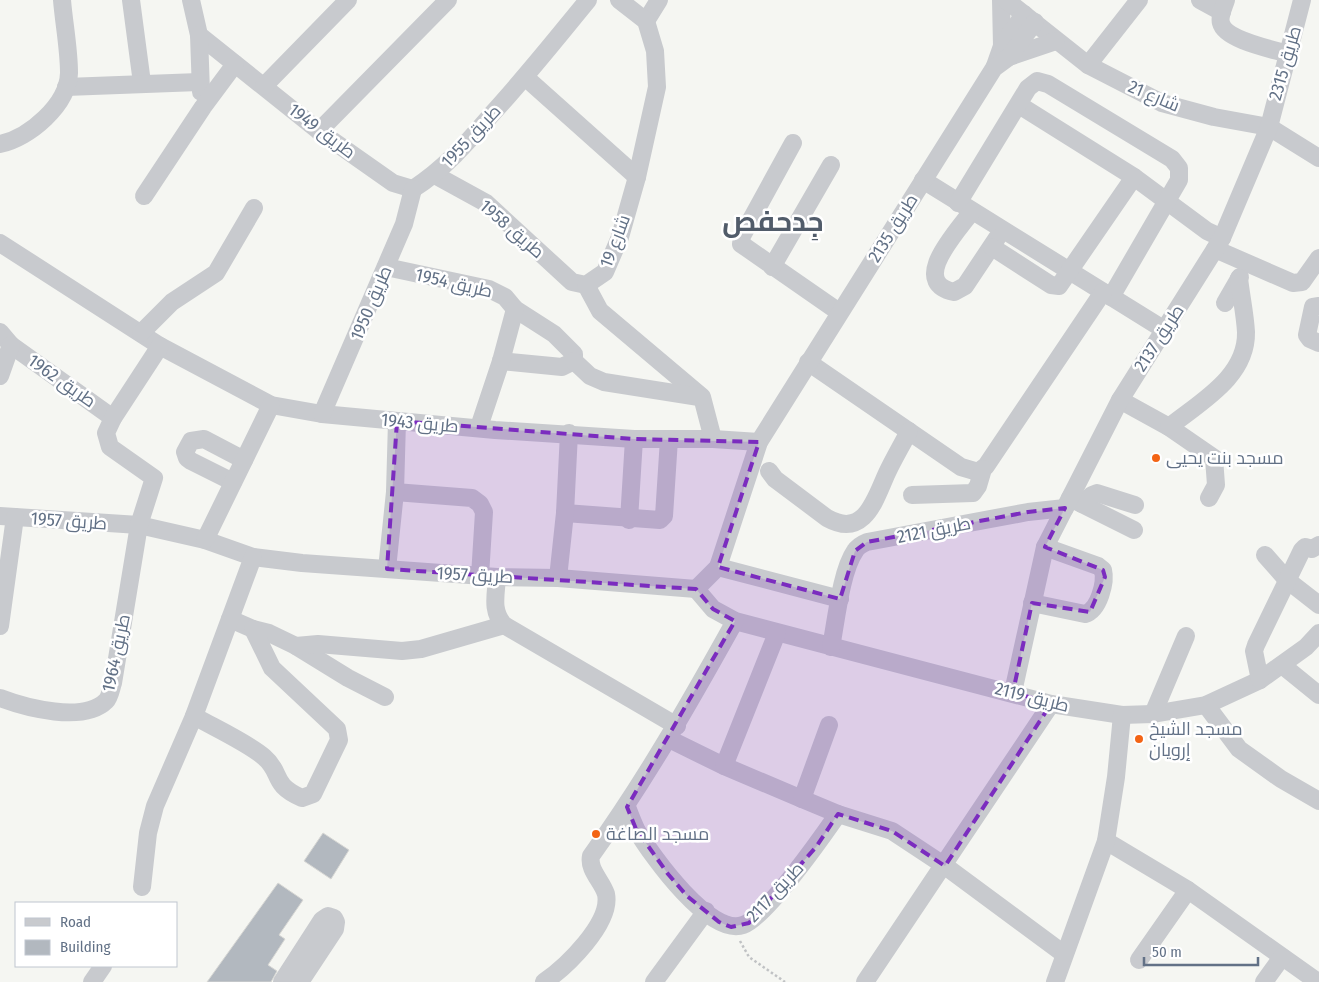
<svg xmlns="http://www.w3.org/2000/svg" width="1319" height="982" font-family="'Fira Sans Condensed',Cairo,sans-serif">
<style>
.building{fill:#b2b8bf;stroke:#d7d7d4}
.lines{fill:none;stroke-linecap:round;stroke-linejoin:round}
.path{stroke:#c0c2c4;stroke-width:2.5;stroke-dasharray:2.5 2.5;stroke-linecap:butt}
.minor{stroke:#c8cace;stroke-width:18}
.marked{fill:#7b2cbf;fill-opacity:0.2;stroke:#7b2cbf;stroke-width:4;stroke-dasharray:10 6;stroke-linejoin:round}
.poi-dot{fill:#f36415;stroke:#fff;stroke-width:2}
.labels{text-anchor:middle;stroke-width:5;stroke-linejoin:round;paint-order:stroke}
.street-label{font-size:18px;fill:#627186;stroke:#fff}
.poi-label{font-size:18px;fill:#627186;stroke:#fff;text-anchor:start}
.town-label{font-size:28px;font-weight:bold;fill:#515c6a;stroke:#fff}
</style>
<rect width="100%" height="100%" fill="#f5f6f2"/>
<g class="building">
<polygon points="323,833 349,850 331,879 304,861"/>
<polygon points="278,883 303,900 279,935 285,939 268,965 277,971 271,982 207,982"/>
</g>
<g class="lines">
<polyline class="path" points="740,941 749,957 785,982"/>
<g class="minor">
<polyline points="131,0 142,83"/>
<polyline points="191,0 199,35 319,131 393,183 413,189"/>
<polyline points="1001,0 1002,46"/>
<polyline points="1006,0 1088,65 1162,103 1214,117 1269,127 1319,158"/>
<polyline points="1200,0 1222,12"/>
<path d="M1226,0C1224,7 1219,16 1221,23C1225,40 1272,49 1288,54"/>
<polyline points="646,21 659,0"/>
<polyline points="199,35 201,92"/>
<polyline points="1009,57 1056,41"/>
<polyline points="1088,65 1139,0"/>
<polyline points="995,66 1002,46 1024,14"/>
<polyline points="525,77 637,177"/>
<polyline points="264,86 348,0"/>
<polyline points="66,87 199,82"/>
<polyline points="1019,105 1134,177 1207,231 1222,238"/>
<polyline points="319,131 448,0"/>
<polyline points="793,143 742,236 741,244 839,312"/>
<path d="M0,144C29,138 68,105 69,73C69,49 64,24 62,0"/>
<polyline points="435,175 486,203 572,282 586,285 605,272 620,237 637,177 657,87 655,51 646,21 619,0"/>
<polyline points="923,180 1163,329"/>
<path d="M413,189C444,169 467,143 491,115C525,78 556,39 588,0"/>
<polyline points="144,196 203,107 235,64"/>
<polyline points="958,203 1028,88 1037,81 1048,84 1172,159 1179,168 1179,180 1111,297"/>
<path d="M972,211C958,231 908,282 954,292L965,286L997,238"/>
<polyline points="0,243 160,346 271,405 322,414 495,430 634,439 713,439 759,442"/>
<polyline points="992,247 1051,285 1059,286 1134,177"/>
<polyline points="1215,249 1293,283 1302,282 1319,258"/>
<polyline points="386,267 489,289 505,297 515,309 554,334 574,354 574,361 562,367 501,361"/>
<polyline points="772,267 831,165"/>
<polyline points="586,285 600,311 702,397 713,439"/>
<polyline points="1225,303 1240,277"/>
<polyline points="1319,306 1313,307 1307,335 1310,339 1319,343"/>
<polyline points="0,332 11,345 113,418"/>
<polyline points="141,333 172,302 216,273 254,208"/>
<polyline points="574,361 590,376 604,382 699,397"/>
<polyline points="808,362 961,467 978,472 986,466 1103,292"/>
<polyline points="0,376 11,345"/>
<polyline points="1120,400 1169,427 1214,458 1216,485 1209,498"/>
<polyline points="322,414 404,224 413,189"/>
<polyline points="479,427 501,361 515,309"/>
<path d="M1169,427C1200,402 1247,377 1246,332C1245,314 1241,296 1239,278"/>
<path d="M769,471L775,479L827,518C865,539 875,499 887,473C894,458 902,445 909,431"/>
<polyline points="233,482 191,461 187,458 185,452 191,441 204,439 244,460"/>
<polyline points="395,492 472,498 480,504 484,512 480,576"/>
<polyline points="912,495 973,493 978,486 983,469"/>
<polyline points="1070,498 1134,530"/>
<polyline points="1082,504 1092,495 1097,493 1135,505"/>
<polyline points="565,513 660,520 664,516 669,439"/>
<polyline points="0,516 139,525 205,540 253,557 302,563 497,577 558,578 696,589"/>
<polyline points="629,520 634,439"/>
<polyline points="205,540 271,405"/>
<polyline points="1265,555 1287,580 1319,605"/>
<polyline points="718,567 840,599"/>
<polyline points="387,569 395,492 397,421"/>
<path d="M497,577C496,595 491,611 504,625L677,726"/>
<polyline points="558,578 565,513 569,433"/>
<polyline points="696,589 713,609 735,621 1051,704 1122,715 1153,714 1206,705 1260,680 1306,647 1319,633"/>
<polyline points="696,589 718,567 759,442 994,68 1009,57 1035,22"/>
<path d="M1032,603L1085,614C1099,610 1106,582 1103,570L1098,566L1045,547"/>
<polyline points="230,619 253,629 269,633 296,646 348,678 385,697"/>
<polyline points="0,626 15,517"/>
<polyline points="296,646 318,644 402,651 421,649 504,625"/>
<path d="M831,647C836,622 841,571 855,551C858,546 862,544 867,542L1028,512L1065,508"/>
<polyline points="1282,665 1319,695"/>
<polyline points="1260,680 1254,651 1256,645 1302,550 1305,547 1312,549 1319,545"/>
<polyline points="1013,692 1045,547 1120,400 1222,238 1269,127 1302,0"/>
<path d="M0,698C26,708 84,723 106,701C110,697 111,689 113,683L139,525L154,478L110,447L106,433L113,418L160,346"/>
<polyline points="1206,705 1239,749 1281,779 1319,801"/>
<polyline points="1153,714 1186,636"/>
<path d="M194,716C213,727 248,743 264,757C283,773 270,784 302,798L313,794L339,740L337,729L272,668L253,629"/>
<polyline points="669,739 724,766 802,799 838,814 892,831 945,866 1064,954"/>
<polyline points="724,766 777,633"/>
<polyline points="802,799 829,725"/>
<path d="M627,807C630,815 633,823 637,831C652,856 710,937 743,925C766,917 822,837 838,814"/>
<polyline points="1106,841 1188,890 1318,982"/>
<polyline points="142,887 148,833 155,806 194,716 253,557"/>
<polyline points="1139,960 1188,890"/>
<polyline points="92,982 103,966"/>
<polyline points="282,982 322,920 328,916 334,918 336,922 335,929 300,982"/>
<path d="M544,982C566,967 612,923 606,894C602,881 588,870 591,856C645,781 690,702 735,621"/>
<polyline points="654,982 706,911"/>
<polyline points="865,982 1051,704"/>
<polyline points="1055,982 1106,841 1116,777 1122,715"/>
<polyline points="1264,982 1282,957"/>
</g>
</g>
<path class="marked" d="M397,421L634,439L759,442L718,567L840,599L855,551L867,542L1028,512L1065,508L1045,547L1103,570L1105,577L1090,612L1032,603L1013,692L1051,704L945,866L892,831L838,814L816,847L749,923L731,927L719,922L687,896L668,874L636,829L627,807L735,621L713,609L696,589L387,569Z"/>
<g class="poi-dot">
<circle cx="1156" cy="458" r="5"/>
<circle cx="1139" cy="739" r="5"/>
<circle cx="596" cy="834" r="5"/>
</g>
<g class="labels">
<g class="street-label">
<text transform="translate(1285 63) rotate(-74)" y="6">طريق 2315</text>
<text transform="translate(1154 96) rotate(23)" y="6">شارع 21</text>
<text transform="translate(322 131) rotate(37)" y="6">طريق 1949</text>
<text transform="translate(471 136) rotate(-47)" y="6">طريق 1955</text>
<text transform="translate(893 228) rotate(-58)" y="6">طريق 2135</text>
<text transform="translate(512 229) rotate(41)" y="6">طريق 1958</text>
<text transform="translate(615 241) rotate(-69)" y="6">شارع 19</text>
<text transform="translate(454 283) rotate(13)" y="6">طريق 1954</text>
<text transform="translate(371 303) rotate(-67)" y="6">طريق 1950</text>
<text transform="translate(1159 338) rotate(-57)" y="6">طريق 2137</text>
<text transform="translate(62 381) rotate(35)" y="6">طريق 1962</text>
<text transform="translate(420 423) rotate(5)" y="6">طريق 1943</text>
<text transform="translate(69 521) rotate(4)" y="6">طريق 1957</text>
<text transform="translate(934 530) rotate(-11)" y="6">طريق 2121</text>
<text transform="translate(475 575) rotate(3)" y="6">طريق 1957</text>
<text transform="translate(116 653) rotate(-78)" y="6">طريق 1964</text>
<text transform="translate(1032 697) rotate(14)" y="6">طريق 2119</text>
<text transform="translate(775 892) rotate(-47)" y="6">طريق 2117</text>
</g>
<g class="poi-label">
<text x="1166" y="464">مسجد بنت يحيى</text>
<text x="1149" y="735">مسجد الشيخ<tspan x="1149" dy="21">إرويان</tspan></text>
<text x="606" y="840">مسجد الصاغة</text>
</g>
<g class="town-label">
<text x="773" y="231">جِدحفص</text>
</g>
</g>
<rect x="15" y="902" width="162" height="65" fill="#ffffff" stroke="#c0c6cf"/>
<rect x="25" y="918" width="25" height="8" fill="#c8cace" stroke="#c0c6cf"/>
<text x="60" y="927" font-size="15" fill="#627186">Road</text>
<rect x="25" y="940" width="25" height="15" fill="#b2b8bf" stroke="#c0c6cf"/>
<text x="60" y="952" font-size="15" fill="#627186">Building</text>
<path d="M1144 957v8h114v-8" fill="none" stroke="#627186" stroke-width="2.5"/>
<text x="1152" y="957" font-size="15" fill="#627186" stroke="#ffffff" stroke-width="4" paint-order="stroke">50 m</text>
</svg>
